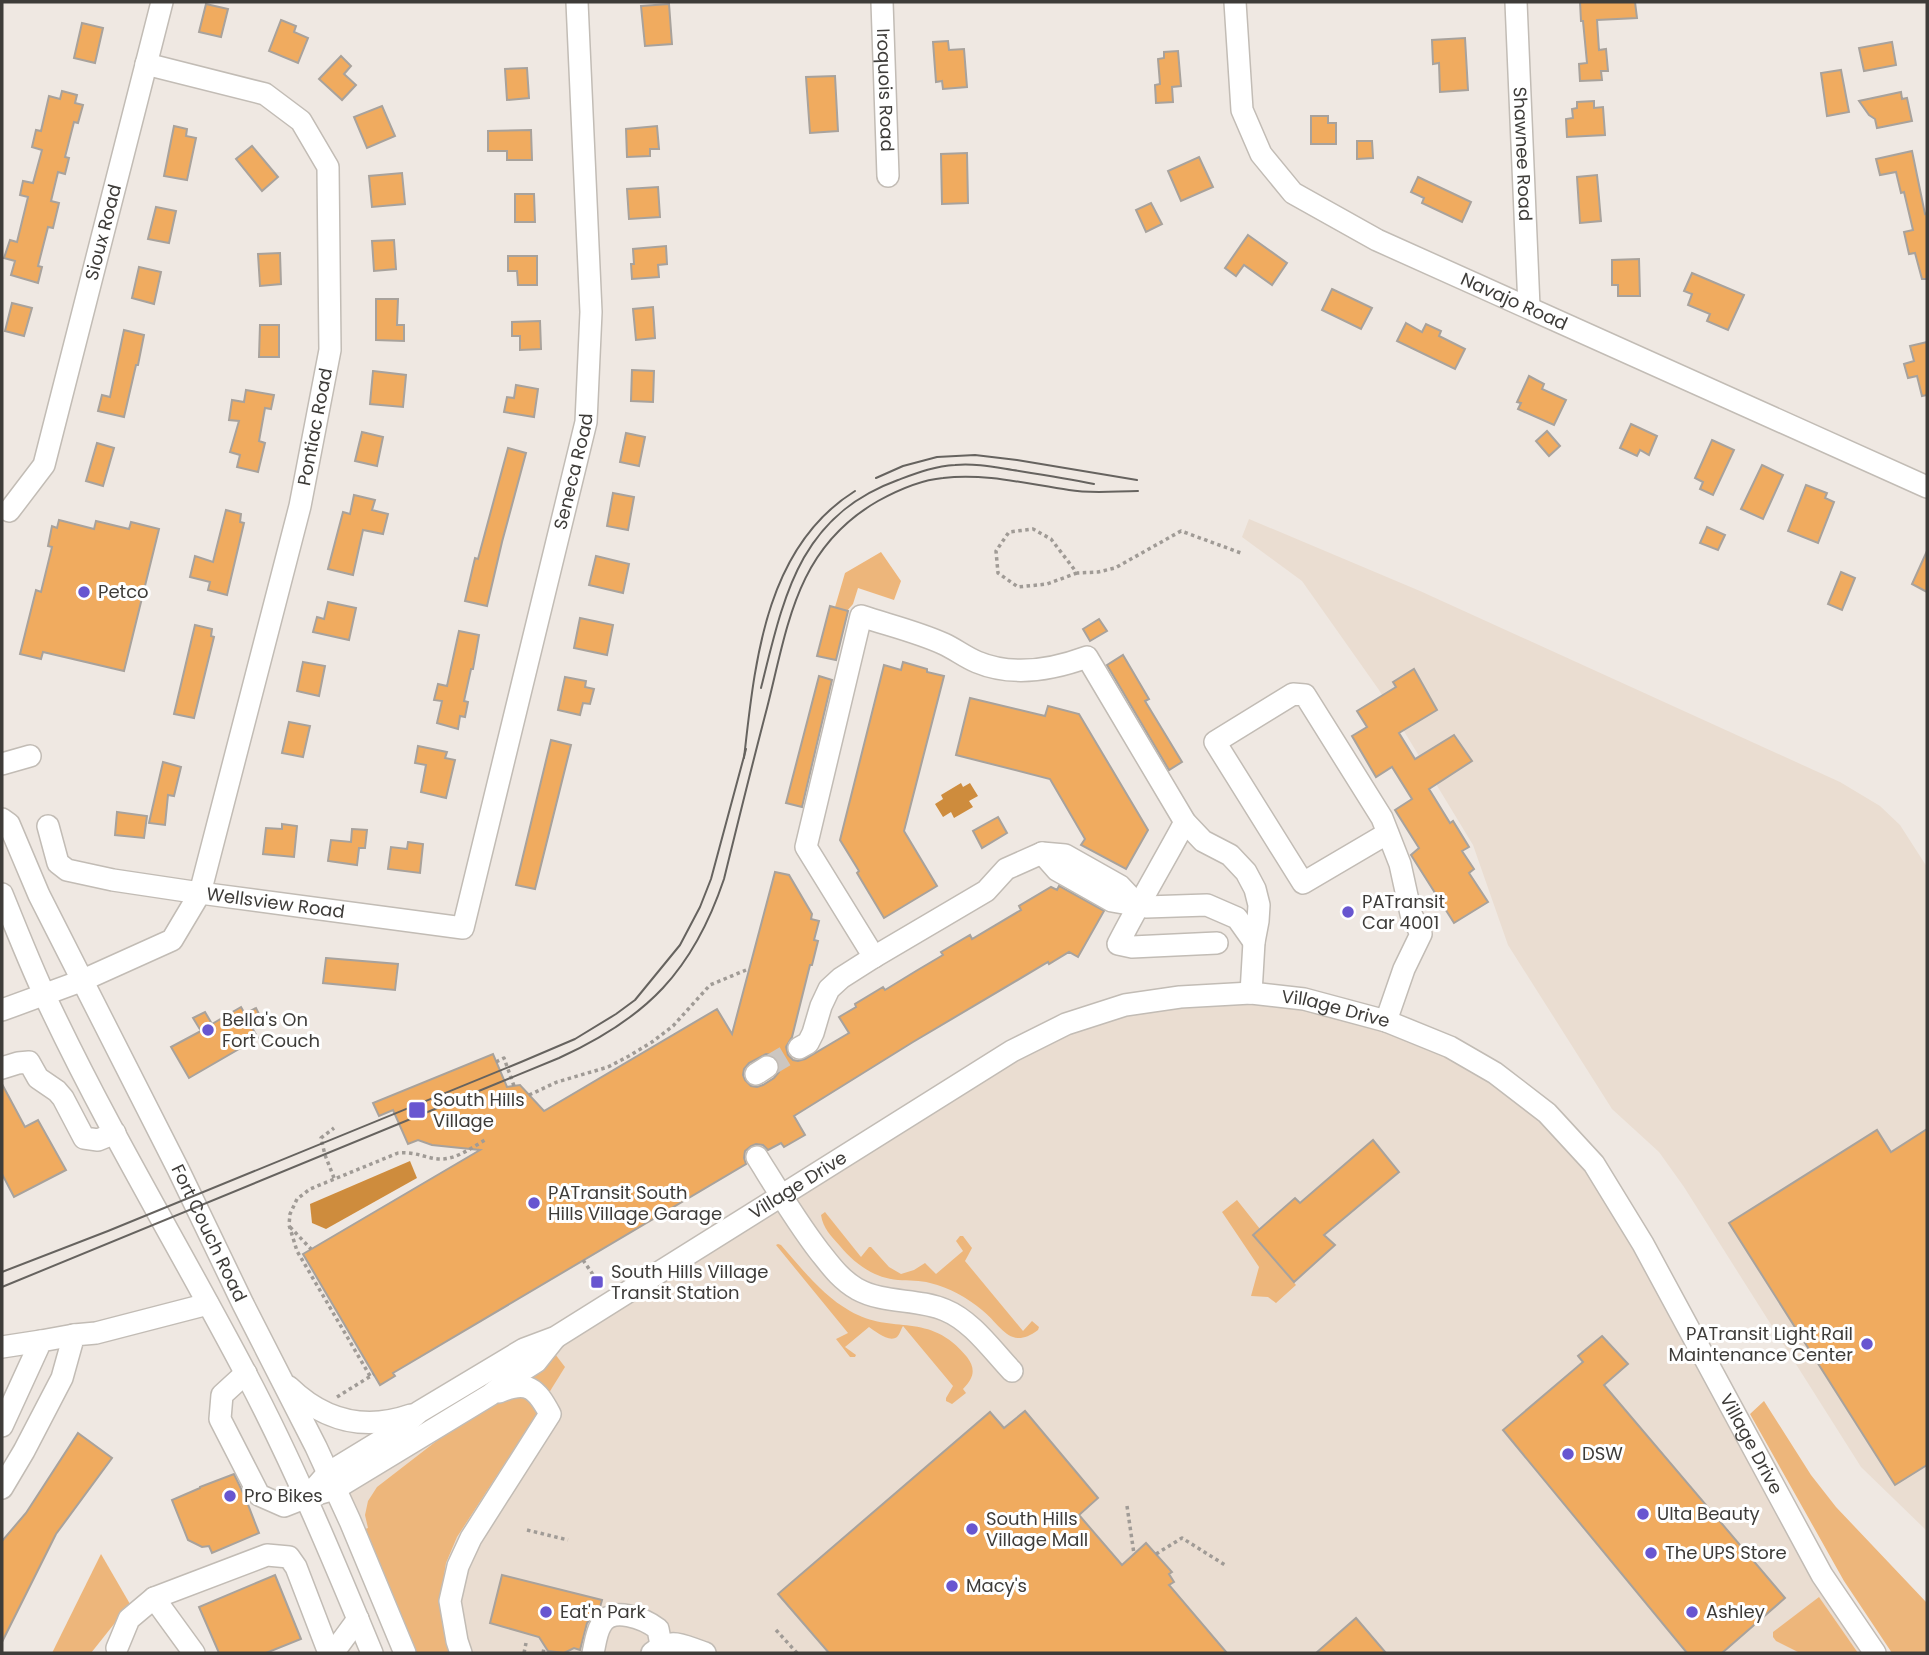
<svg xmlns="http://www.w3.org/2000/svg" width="1929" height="1655" font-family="Poppins,sans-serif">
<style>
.built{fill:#eaddd1}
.green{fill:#edb67b}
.water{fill:#ce8c3d}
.building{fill:#f0ab5f;stroke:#a8a29c;stroke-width:2;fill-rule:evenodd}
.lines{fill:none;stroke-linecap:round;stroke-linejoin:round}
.minor-tunnel{stroke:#ccc6c0;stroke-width:21;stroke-dasharray:21 10;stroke-linecap:butt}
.minor-casing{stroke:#c2bcb5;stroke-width:24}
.path{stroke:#a09b96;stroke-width:3.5;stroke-dasharray:3.5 3.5;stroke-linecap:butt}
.minor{stroke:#fff;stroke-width:21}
.tram{stroke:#66635f;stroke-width:2}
.poi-dot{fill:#6856d0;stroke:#fff;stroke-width:2.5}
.labels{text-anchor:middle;stroke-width:6;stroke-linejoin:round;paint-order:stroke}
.street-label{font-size:18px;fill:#3e3c39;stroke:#fff}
.poi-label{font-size:18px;fill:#3e3c39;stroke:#fff;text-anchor:start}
</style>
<rect width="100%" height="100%" fill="#efe8e2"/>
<g class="built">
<polygon points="1249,519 1420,591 1840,782 1880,806 1900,825 1927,867 1927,1531 1861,1467 1684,1187 1659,1152 1612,1109 1508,945 1473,845 1379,690 1302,581 1242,537"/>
<polygon points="1251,993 1450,1047 1594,1164 1875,1653 405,1653 335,1489 1066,1024"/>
</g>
<g class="green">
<polygon points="881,552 901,581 894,600 858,588 853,604 847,611 835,607 845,573"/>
<polygon points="1237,1200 1260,1229 1254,1235 1296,1285 1276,1303 1268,1297 1251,1296 1259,1267 1222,1212"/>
<path d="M825,1212L861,1257L869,1247H871L889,1267L901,1274L914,1270L925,1263L936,1274L963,1251L956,1241L960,1236H963L972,1248L965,1261L1023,1331L1032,1321L1039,1327L1038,1330C1010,1351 1002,1326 982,1310C966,1297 950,1288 930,1283C920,1280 909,1281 898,1280C874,1278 855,1264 840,1246C831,1236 823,1228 821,1215Z"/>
<path d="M778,1244L781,1245C802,1269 822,1295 850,1311C893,1336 929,1310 967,1357C976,1369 974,1378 963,1389L966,1393L952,1404L946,1401V1398L953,1386L903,1326C901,1329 900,1334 897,1337C889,1343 875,1331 869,1327L845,1347L856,1355L855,1357H850L836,1339L848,1333L776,1245Z"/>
<polygon points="555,1354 565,1367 547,1396 519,1376"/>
<polygon points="515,1389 537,1406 537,1414 457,1537 446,1563 441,1594 443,1623 451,1653 417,1653 365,1529 368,1528 365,1515 368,1501 377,1487 443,1436"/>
<polygon points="1764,1401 1811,1475 1836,1507 1927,1603 1927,1653 1892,1653 1844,1581 1750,1414"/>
<polygon points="101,1554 130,1604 91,1653 52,1653"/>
<polygon points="1819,1597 1858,1653 1800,1653 1776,1641 1773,1637 1773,1632"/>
</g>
<g class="water">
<polygon points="961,783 963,787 970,783 978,796 969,801 973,807 954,818 951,812 943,817 935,804 943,799 941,795"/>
<polygon points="410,1161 417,1178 326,1229 312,1223 310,1204"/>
</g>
<g class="building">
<polygon points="1580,2 1635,2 1637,18 1597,20 1599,50 1606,49 1608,71 1601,71 1602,80 1580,81 1579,64 1587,63 1583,21 1581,21"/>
<polygon points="206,4 228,9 221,37 199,32"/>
<polygon points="669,4 672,44 645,46 641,6"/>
<polygon points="281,20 296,26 294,32 308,38 298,63 269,51"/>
<polygon points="82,23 103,28 95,63 74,58"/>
<polygon points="1465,38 1468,90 1440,92 1439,63 1433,64 1432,40"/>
<polygon points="948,41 949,50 964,49 967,87 943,89 942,81 936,82 933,42"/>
<polygon points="1892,42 1896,65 1864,71 1859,48"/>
<polygon points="1178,51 1181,86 1172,87 1173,102 1156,103 1155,85 1160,84 1158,59 1164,58 1164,52"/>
<polygon points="341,56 351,66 344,74 356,85 342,100 319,79"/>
<polygon points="527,68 529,98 507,100 505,69"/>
<polygon points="1841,70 1849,112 1827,116 1821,73"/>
<polygon points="835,76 838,131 810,133 806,77"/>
<polygon points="62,91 77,95 75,103 83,105 78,123 74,122 65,157 69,158 65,174 58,172 51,201 59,203 53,228 48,227 38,266 42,267 38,283 11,275 15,261 4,258 10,240 17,242 28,197 20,195 23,181 33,183 42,150 32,147 36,130 41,131 49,96 60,99"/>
<polygon points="1901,92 1902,99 1907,98 1912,121 1877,128 1875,119 1869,115 1859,101"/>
<polygon points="1594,101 1594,108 1603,107 1605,135 1567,137 1566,119 1573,118 1572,109 1577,108 1577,102"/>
<polygon points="382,106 395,136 367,148 354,117"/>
<polygon points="1311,116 1328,116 1328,123 1336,123 1336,144 1311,144"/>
<polygon points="174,126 187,129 186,136 196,138 187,180 164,176"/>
<polygon points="657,126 659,149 650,149 650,156 627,157 626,129"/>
<polygon points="531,130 532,160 507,160 507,151 488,151 488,131"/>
<polygon points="1357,141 1372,141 1373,158 1357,159"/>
<polygon points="252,146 278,177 262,191 236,159"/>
<polygon points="1912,151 1925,214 1927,213 1927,279 1922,279 1915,253 1909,254 1904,232 1913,230 1904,192 1901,193 1896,172 1880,175 1876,159"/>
<polygon points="967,153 968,203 942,204 941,154"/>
<polygon points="1199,157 1213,187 1181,201 1168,171"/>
<polygon points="402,173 405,204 372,207 369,176"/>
<polygon points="1597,175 1601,221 1580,223 1577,177"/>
<polygon points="1418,177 1471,202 1462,222 1422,203 1424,198 1411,192"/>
<polygon points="658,187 660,217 629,219 627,189"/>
<polygon points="515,194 534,194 535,222 515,222"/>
<polygon points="1151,203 1162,224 1146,232 1136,210"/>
<polygon points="156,207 176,211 169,243 148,239"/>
<polygon points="1248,235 1287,263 1272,285 1244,265 1236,276 1225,268"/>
<polygon points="394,240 396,269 374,271 372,241"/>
<polygon points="666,246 667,264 658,265 659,277 632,279 631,264 634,264 633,249"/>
<polygon points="280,253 281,284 260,286 258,254"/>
<polygon points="508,256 537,256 537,285 518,285 517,271 508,271"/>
<polygon points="1639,259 1640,296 1618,296 1618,285 1612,285 1612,260"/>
<polygon points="139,267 161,272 154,304 132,298"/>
<polygon points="1692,273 1744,295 1728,330 1707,321 1710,314 1688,305 1692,294 1684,291"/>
<polygon points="1332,289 1372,308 1361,329 1322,310"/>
<polygon points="376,299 398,299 397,325 404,325 404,341 376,340"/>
<polygon points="12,303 32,308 24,336 5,331"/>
<polygon points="653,307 655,338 636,340 633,309"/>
<polygon points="540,321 541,349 520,350 520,336 512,336 512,322"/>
<polygon points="1406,323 1422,332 1426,324 1441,331 1439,336 1465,349 1455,369 1397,341"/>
<polygon points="260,325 279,325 279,357 259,357"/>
<polygon points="124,330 144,335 138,365 136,365 124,417 98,411 102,395 110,397"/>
<polygon points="1927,342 1927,395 1922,396 1917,376 1908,378 1904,364 1914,361 1910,346"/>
<polygon points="632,370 654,371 653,402 631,401"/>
<polygon points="373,371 406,375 403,407 370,404"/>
<polygon points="1529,376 1544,384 1542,389 1566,400 1554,425 1518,409 1521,403 1517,402"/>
<polygon points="516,385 538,389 534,417 504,412 507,397 514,398"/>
<polygon points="246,390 274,395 271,409 265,408 259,441 265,443 258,472 237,467 240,455 230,452 239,421 229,420 232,400 244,402"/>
<polygon points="1631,424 1657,436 1649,455 1640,450 1637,456 1620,448"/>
<polygon points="1547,431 1560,446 1549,456 1536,441"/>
<polygon points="362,432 383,437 377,466 355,461"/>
<polygon points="626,433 645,437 639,466 620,462"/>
<polygon points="1712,440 1734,450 1713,495 1700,489 1703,482 1695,478"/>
<polygon points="97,443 114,448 103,486 86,481"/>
<polygon points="508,448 526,453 502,542 487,606 465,601 475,558 478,559"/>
<polygon points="1762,465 1783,475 1763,519 1741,509"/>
<polygon points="1806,485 1827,493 1825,498 1834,502 1818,543 1788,531"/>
<polygon points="613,493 634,497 628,530 607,526"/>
<polygon points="354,495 375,500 372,510 388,514 383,534 363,530 353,575 328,569 343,512 350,514"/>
<polygon points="226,510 241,514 240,522 244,523 227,595 208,590 210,582 190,577 195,556 213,562"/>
<polygon points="59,520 94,529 96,521 129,529 131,522 159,529 124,671 43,652 41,659 20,654 36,590 41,592 52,547 48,546 52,526 57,528"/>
<polygon points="1707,527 1725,535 1718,550 1700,543"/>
<polygon points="1927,551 1927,592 1912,584"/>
<polygon points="596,556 629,564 623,593 589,585"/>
<polygon points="1841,572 1855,578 1842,610 1828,604"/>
<polygon points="328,602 356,608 349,640 313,632 317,617 324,619"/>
<polygon points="830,606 848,611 836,660 817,656"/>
<polygon points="580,618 613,625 607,655 574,648"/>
<polygon points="1099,619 1107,631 1090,641 1083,629"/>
<polygon points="195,625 212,629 211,636 214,637 194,718 174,714"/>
<polygon points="459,631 479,635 473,669 471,669 464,701 468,702 465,717 460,716 458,729 437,723 442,701 434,700 438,684 447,686"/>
<polygon points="1123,655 1149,699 1145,701 1182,762 1169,770 1107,665"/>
<polygon points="303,662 325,666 319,696 297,691"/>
<polygon points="903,662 927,669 927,672 944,676 904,831 937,886 884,918 857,873 859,871 840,840 884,665 901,670"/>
<polygon points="1414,669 1437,710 1399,733 1415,759 1454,735 1472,761 1429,789 1450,823 1453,821 1469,847 1462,851 1474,869 1469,873 1488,902 1454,923 1411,855 1419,848 1395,810 1412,799 1392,767 1376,777 1352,736 1367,727 1357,711 1396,687 1393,682"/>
<polygon points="819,676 832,680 802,807 786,803"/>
<polygon points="565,677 586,681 585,687 594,689 590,704 583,703 580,715 558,710"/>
<polygon points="970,698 1045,716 1048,706 1079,714 1148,830 1126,869 1081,845 1085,839 1050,779 956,755"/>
<polygon points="289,722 310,726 303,757 282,753"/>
<polygon points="551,740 571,745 535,889 516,885"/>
<polygon points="418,746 447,752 445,758 455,760 446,798 421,792 426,765 415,763"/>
<polygon points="163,762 181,767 174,796 168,795 165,825 149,823"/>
<polygon points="117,812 147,816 144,838 115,835"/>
<polygon points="998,817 1007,833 982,848 973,831"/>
<polygon points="282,824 297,826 294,857 263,854 266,828 282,829"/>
<polygon points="352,829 367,830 365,848 359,848 357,865 328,861 331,840 351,842"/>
<polygon points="408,842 423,844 420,873 388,869 391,847 407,849"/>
<path d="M775,872L789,875L812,914L811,919L819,921L814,940L818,941L812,965H810L792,1037L786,1047L788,1055L793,1060L798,1061L805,1059L849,1033L839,1017L856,1007L855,1004L883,987L885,990L916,971L943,955L941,952L970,935L972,939L1021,910L1019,906L1051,887L1057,890L1059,886L1104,911L1078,957L1069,952L1049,964L1048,962L913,1042L794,1116L805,1135L784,1147L781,1143L768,1150L763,1145L756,1144L751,1146L745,1151L744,1158L746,1164L393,1373L395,1376L380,1385L303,1254L480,1150L432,1145L418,1140L408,1144L393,1110L379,1116L373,1103L493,1054L507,1087L520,1085L544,1111L717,1009L732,1034ZM766,1054L772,1055L778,1059L780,1066L779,1072L774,1078L763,1085L757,1087L751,1086L745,1080L743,1075L744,1069L749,1063Z"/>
<polygon points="326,958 398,964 395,990 323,983"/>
<polygon points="241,1007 245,1014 256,1008 262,1020 251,1026 258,1038 189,1078 171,1047 201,1031 193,1018 205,1012 212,1024"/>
<polygon points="2,1084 25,1127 38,1120 66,1170 14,1197 2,1174"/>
<polygon points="1927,1129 1927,1465 1895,1485 1729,1223 1877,1130 1891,1152"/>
<polygon points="1373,1140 1399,1172 1324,1235 1335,1245 1294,1282 1253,1235 1295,1198 1300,1203"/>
<polygon points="1602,1336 1628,1364 1604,1385 1785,1598 1722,1653 1687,1653 1503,1430 1583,1362 1578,1356"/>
<polygon points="1025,1411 1098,1498 1079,1515 1122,1565 1146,1543 1172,1572 1169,1574 1174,1582 1169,1585 1227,1653 829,1653 778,1594 990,1412 1004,1428"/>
<polygon points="78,1433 112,1458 56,1534 2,1642 2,1541 26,1513"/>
<polygon points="234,1474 245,1497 259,1533 212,1553 209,1546 202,1547 188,1540 172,1500 200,1488 200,1487"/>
<polygon points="275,1575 301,1639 266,1653 219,1653 199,1607"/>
<polygon points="502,1575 602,1600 600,1607 587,1623 580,1650 574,1648 564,1653 548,1651 539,1637 490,1623"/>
<polygon points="1356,1618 1386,1653 1316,1653"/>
</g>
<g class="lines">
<polyline class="minor-tunnel" points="767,1067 799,1048"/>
<defs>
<g id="minor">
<path id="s1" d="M882,2L888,176"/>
<path id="s2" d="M1235,2L1242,110L1261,154L1293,193L1377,240L1927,487"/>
<path id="s3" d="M1516,2L1529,307"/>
<path id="s4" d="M9,511L44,465L162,2"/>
<polyline points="2,764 30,756"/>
<path id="s5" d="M2,819L9,824L39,895L178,1169L243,1304L316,1447L350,1521L405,1653"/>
<path d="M1185,822C1163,863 1139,903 1118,944L1132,947L1217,943"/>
<path id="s6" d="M48,826L58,863L67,870L113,880L200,893L463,928L586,422L591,312L577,2"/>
<path d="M2,894C18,933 33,972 52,1011C111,1135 182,1252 246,1374C294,1465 333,1559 372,1653"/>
<polyline points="1138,905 1120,886 1065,855 1042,853 1057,870 1112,901 1146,907 1207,905 1237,918 1254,942"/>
<path d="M874,957L806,847L861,616C888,625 918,632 944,644C955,649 965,657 977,662C1013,677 1052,670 1087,657L1185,822L1203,841L1230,855L1246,872L1255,889L1259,905L1258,921L1254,942L1251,993"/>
<path id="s7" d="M2,1010L81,981L172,940L200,893L300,506L330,350L328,167L301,121L265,94L146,64"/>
<polyline points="1386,1021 1404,969 1421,934 1411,914 1400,864 1382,818 1305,695 1293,694 1215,742 1303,883 1388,833"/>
<polyline points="799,1048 808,1043 813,1033 821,1006 829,989 841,978 874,957 986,891 1006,869 1042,853"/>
<polyline points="2,1068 18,1063 29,1062 38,1078 57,1091 63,1098 84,1138 98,1140 115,1133"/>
<polyline points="756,1074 767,1067"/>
<path d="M757,1157C777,1189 796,1221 819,1251C831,1266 840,1279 857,1289C884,1304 917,1298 945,1310C972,1321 992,1350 1012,1371"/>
<polyline points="2,1347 41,1341"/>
<polyline points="246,1373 222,1395 220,1419 259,1495 284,1506 307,1497 335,1489 490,1395 514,1376 536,1362 555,1338"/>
<path d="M289,1387C324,1421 365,1431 411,1415"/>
<polyline points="2,1426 41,1341 74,1335"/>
<polyline points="2,1488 24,1451 62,1378 74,1335 96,1333 208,1304"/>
<path id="s8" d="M307,1497L328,1473L397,1431L419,1412L524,1349L556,1337L1012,1051L1066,1024L1125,1005L1180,997L1251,993L1304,999L1386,1021L1450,1047L1495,1073L1547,1113L1594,1164L1643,1244L1822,1575L1875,1653"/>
<polyline points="154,1598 194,1653"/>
<polyline points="117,1648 129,1619 154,1598 267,1555 289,1557 296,1567 329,1653"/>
<polyline points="333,1653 358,1619"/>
<path d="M461,1653L457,1641L450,1601L458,1566L471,1538L550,1414C536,1388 528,1380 499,1392"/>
<path d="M593,1653C595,1645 596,1633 601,1625C611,1605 645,1619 658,1629L661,1645"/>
<path d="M652,1653C672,1636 683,1646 705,1653"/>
</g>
</defs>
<use href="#minor" class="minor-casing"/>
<g class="path">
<polyline points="1077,573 1047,584 1018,587 998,573 996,551 1009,532 1033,529 1051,539 1077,573 1098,572 1115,568 1181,531 1241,553"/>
<polyline points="496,1062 504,1058 514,1086"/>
<polyline points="529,1095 557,1082 608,1067 629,1056 652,1042 673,1026 710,985 746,970"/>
<polyline points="334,1178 325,1155 321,1138 334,1128"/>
<polyline points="290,1227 311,1249"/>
<polyline points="583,1260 596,1279"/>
<path d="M370,1376L297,1251L289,1225L290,1214L297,1199L310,1189L398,1153C417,1151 429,1160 443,1159C458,1158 473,1147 485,1140"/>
<polyline points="337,1397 374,1374"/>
<polyline points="1127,1506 1134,1554"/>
<polyline points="527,1530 568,1540"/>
<polyline points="1156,1554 1182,1538 1225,1565"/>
<polyline points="776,1630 797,1653"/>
<polyline points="524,1653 526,1643"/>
<polyline points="543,1653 544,1648"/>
</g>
<use href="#minor" class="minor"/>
<g class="tram">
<polyline points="876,478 903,466 937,457 975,455 1017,460 1137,480"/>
<path d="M761,688C784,596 799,516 898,480C917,473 935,466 955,465C977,463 998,468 1019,471C1044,475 1069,479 1094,484"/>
<path d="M744,758C755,662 765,547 855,491"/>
<polyline points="2,1272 108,1231 521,1062 575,1039 616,1014 635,1000 680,945 700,907 711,879 746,749"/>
<path d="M2,1287L559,1058C647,1018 693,971 724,879C738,822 752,765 767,708C788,625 796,548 878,501C898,490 920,480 943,478C986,473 1027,484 1069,490C1092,494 1116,491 1138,491"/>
</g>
</g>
<g class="poi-dot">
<circle cx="84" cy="592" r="7"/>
<circle cx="1348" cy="912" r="7"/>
<circle cx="208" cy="1030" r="7"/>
<rect x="408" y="1101" width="18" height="18" rx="3.5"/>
<circle cx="534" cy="1203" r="7"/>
<rect x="590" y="1275" width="14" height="14" rx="3.5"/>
<circle cx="1867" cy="1344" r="7"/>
<circle cx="1568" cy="1454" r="7"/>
<circle cx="230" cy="1496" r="7"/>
<circle cx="1643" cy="1514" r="7"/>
<circle cx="972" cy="1529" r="7"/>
<circle cx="1651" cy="1553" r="7"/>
<circle cx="952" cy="1586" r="7"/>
<circle cx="546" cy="1612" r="7"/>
<circle cx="1692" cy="1612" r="7"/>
</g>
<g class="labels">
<g class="street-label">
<text dy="6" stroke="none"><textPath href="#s1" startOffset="88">Iroquois Road</textPath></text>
<text dy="6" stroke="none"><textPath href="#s3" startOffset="152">Shawnee Road</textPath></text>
<text dy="6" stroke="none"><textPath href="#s4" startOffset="298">Sioux Road</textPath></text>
<text dy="6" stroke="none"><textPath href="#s2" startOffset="453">Navajo Road</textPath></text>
<text dy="6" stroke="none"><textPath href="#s7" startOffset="719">Pontiac Road</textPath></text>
<text dy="6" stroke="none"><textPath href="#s6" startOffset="920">Seneca Road</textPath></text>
<text dy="6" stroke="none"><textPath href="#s6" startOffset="261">Wellsview Road</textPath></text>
<text dy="6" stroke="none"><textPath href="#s8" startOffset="1172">Village Drive</textPath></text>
<text dy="6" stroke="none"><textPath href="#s8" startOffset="584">Village Drive</textPath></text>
<text dy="6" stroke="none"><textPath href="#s5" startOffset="464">Fort Couch Road</textPath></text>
<text dy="6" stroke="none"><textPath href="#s8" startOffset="1801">Village Drive</textPath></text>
</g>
<g class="poi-label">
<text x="98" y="598">Petco</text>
<text x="1362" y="908">PATransit<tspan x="1362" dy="21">Car 4001</tspan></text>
<text x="222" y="1026">Bella's On<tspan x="222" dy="21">Fort Couch</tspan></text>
<text x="433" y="1106">South Hills<tspan x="433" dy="21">Village</tspan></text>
<text x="548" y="1199">PATransit South<tspan x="548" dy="21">Hills Village Garage</tspan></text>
<text x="611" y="1278">South Hills Village<tspan x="611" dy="21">Transit Station</tspan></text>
<text x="1853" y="1340" text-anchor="end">PATransit Light Rail<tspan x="1853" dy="21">Maintenance Center</tspan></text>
<text x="1582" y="1460">DSW</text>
<text x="244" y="1502">Pro Bikes</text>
<text x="1657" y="1520">Ulta Beauty</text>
<text x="986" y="1525">South Hills<tspan x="986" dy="21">Village Mall</tspan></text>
<text x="1665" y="1559">The UPS Store</text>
<text x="966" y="1592">Macy's</text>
<text x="560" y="1618">Eat'n Park</text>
<text x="1706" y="1618">Ashley</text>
</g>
</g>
<rect width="1929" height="1655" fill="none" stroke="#3e3c39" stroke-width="7"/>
</svg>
